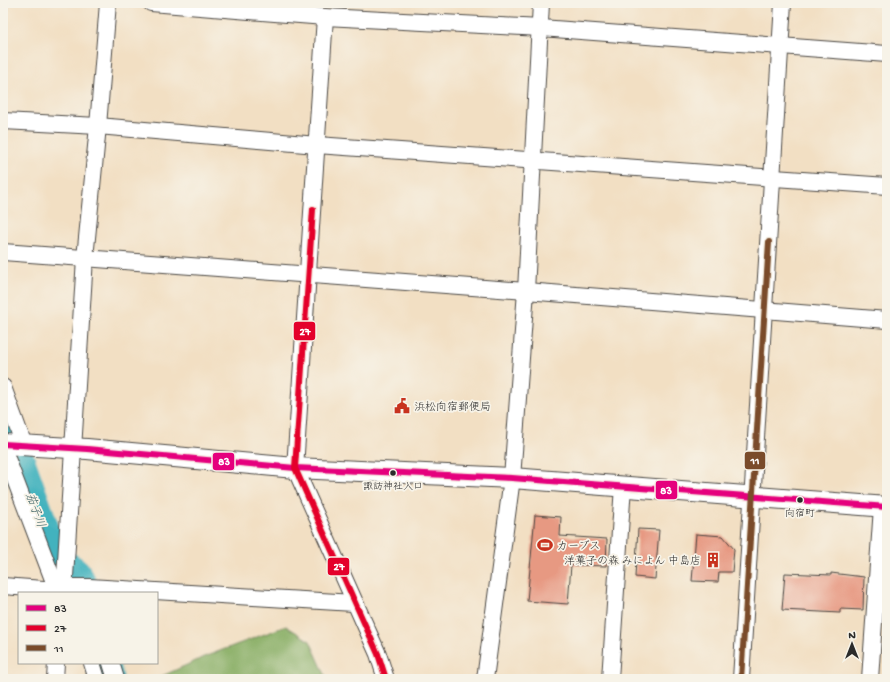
<svg xmlns="http://www.w3.org/2000/svg" width="890" height="682" font-family="'Gochi Hand','Klee One',sans-serif">
<style>
.forest{fill:#87ad63;stroke:#596c47}
.lines{fill:none;stroke-linecap:round;stroke-linejoin:round}
.river{stroke:#43b2be;stroke-width:33}
.building{fill:#e79982}
.minor-casing{stroke:#494642;stroke-width:18}
.tertiary-casing{stroke:#494642;stroke-width:22}
.minor{stroke:#fff;stroke-width:16}
.tertiary{stroke:#fff;stroke-width:20}
.bus-1-casing{stroke:#f7f3e8;stroke-width:9}
.bus-2-casing{stroke:#f7f3e8;stroke-width:9}
.bus-3-casing{stroke:#f7f3e8;stroke-width:9}
.bus-1{stroke:#e5007d;stroke-width:6}
.bus-2{stroke:#e4002b;stroke-width:6}
.bus-3{stroke:#7a4b2a;stroke-width:6}
.bus-dot{fill:#2b2b2b;stroke:#f7f3e8;stroke-width:1.5}
.labels{text-anchor:middle;stroke-width:3.5;stroke-linejoin:round;paint-order:stroke}
.bus-label{font-size:10px;fill:#2b2b2b;stroke:#f7f3e8}
.poi-label{font-size:11px;fill:#2b2b2b;stroke:#f7f3e8;text-anchor:start}
.water-label{font-size:12px;font-style:italic;fill:#335a5e;stroke:#f7f3e8}
.line-badge{stroke:#f7f3e8;stroke-width:1.5}
.badge-label{font-size:11px;text-anchor:middle;font-weight:bold;fill:#fff}
</style>
<rect width="100%" height="100%" fill="#f7f3e8"/>
<filter id="ink" filterUnits="userSpaceOnUse"><feTurbulence type="fractalNoise" baseFrequency=".025" numOctaves="2"/><feDisplacementMap in="SourceGraphic" scale="8" xChannelSelector="R" yChannelSelector="G"/><feConvolveMatrix kernelMatrix="1 2 1 2 8 2 1 2 1" color-interpolation-filters="sRGB"/></filter>
<filter id="wash" filterUnits="userSpaceOnUse"><feTurbulence type="fractalNoise" baseFrequency=".012" numOctaves="4" result="noise"/><feDisplacementMap in="SourceGraphic" scale="16" xChannelSelector="R" yChannelSelector="G"/><feGaussianBlur stdDeviation="0.9" result="paint"/><feColorMatrix in="noise" values="0 0 0 0 0 0 0 0 0 0 0 0 0 0 0 0 0 1.4 0 .05"/><feComposite in="paint" operator="in"/></filter>
<g filter="url(#wash)">
<rect width="100%" height="100%" fill="#f2dfc3"/>
<polygon class="forest" points="286,626 310,641 327,679 163,679 162,676 209,655"/>
<g class="lines">
<g class="river">
<path d="M3,417L52,554C61,575 79,561 81,593"/>
<polyline points="102,663 107,679"/>
</g>
</g>
<g id="blocks">
<g class="building">
<polygon points="535,515 561,517 560,536 607,539 606,566 571,565 568,604 527,601"/>
<polygon points="638,529 659,530 655,579 635,577"/>
<polygon points="696,534 723,536 734,549 732,572 719,572 718,582 692,581"/>
<polygon points="785,573 831,575 831,573 864,577 863,610 840,609 840,613 782,610"/>
</g>
</g>
</g>
<g filter="url(#ink)">
<use href="#blocks" fill-opacity="0" stroke="#494642" stroke-width="1"/>
<g class="lines">
<defs>
<g id="minor">
<polyline points="151,3 325,17 541,28 887,54"/>
<polyline points="325,17 295,468 378,654 386,679"/>
<polyline points="3,121 98,126 317,145 887,186"/>
<polyline points="3,252 526,291 887,320"/>
<polyline points="3,387 24,445"/>
<polyline points="3,448 57,590"/>
<polyline points="3,586 57,590 65,587 89,587 354,603"/>
<polyline points="64,593 85,258 98,126 108,3"/>
<polyline points="92,663 97,679"/>
<polyline points="111,663 116,679"/>
<polyline points="55,679 56,663"/>
<polyline points="485,679 512,478 526,291 541,3"/>
<polyline points="610,679 623,486"/>
<polyline points="741,679 783,3"/>
<polyline points="870,679 882,507"/>
</g>
<polyline id="tertiary" points="3,444 87,449 295,468 512,478 887,507"/>
</defs>
<use href="#minor" class="minor-casing"/>
<use href="#tertiary" class="tertiary-casing"/>
<use href="#minor" class="minor"/>
<use href="#tertiary" class="tertiary"/>
<defs>
<polyline id="bus-1" points="3,444 87,449 295,468 512,478 887,507"/>
<polyline id="bus-2" points="313,209 295,468 378,654 386,679"/>
<polyline id="bus-3" points="741,679 769,242"/>
</defs>
<use href="#bus-1" class="bus-1-casing"/>
<use href="#bus-2" class="bus-2-casing"/>
<use href="#bus-3" class="bus-3-casing"/>
<use href="#bus-1" class="bus-1"/>
<use href="#bus-2" class="bus-2"/>
<use href="#bus-3" class="bus-3"/>
</g>
</g>
<defs>
<symbol id="civic-bare" viewBox="-9 -9 18 18"><path d="M-.6-6.5H3V-4.5H.6V-3L4-1V1h2V6H-6V1h2V-1L-.6-3ZM-1.2 2.5V6h2.4V2.5Z" fill="#c8321e" stroke="#f7f3e8" stroke-width="2.5" paint-order="stroke"/></symbol>
<symbol id="stadium-bare" viewBox="-9 -9 18 18"><path d="M0-5a6.5 5 0 1 0 0 10a6.5 5 0 1 0 0-10ZM-3.5-1.8h7v3.6h-7Z" fill="#c8321e" stroke="#f7f3e8" stroke-width="2.5" paint-order="stroke"/></symbol>
<symbol id="building-bare" viewBox="-9 -9 18 18"><path d="M-4-6H4V6H1V3H-1V6H-4ZM-2.5-4.3h1.7v1.8h-1.7ZM.8-4.3h1.7v1.8H.8ZM-2.5-1h1.7V.8h-1.7ZM.8-1h1.7V.8H.8Z" fill="#c8321e" stroke="#f7f3e8" stroke-width="2.5" paint-order="stroke"/></symbol>
</defs>
<g fill-rule="evenodd">
<use href="#civic-bare" x="391" y="395" width="22" height="22"/>
<use href="#stadium-bare" x="534" y="534" width="22" height="22"/>
<use href="#building-bare" x="702" y="549" width="22" height="22"/>
</g>
<g class="bus-dot">
<circle cx="393" cy="473" r="3.5"/>
<circle cx="800" cy="500" r="3.5"/>
</g>
<g class="labels">
<g class="bus-label">
<text x="393" y="489">諏訪神社入口</text>
<text x="800" y="516">向宿町</text>
</g>
<g class="poi-label">
<text x="414" y="410">浜松向宿郵便局</text>
<text x="557" y="549">カーブス</text>
<text x="701" y="564" text-anchor="end">洋菓子の森 みによん 中島店</text>
</g>
<g class="water-label">
<text transform="translate(36 510) rotate(70)" y="4">茄子川</text>
</g>
</g>
<g class="line-badge">
<rect x="293" y="321" width="23" height="20" rx="4" fill="#e4002b"/>
<rect x="744" y="451" width="22" height="19" rx="4" fill="#7a4b2a"/>
<rect x="212" y="452" width="23" height="19" rx="4" fill="#e5007d"/>
<rect x="655" y="480" width="23" height="20" rx="4" fill="#e5007d"/>
<rect x="327" y="557" width="23" height="19" rx="4" fill="#e4002b"/>
</g>
<g class="badge-label">
<text x="305" y="335">27</text>
<text x="755" y="464">11</text>
<text x="224" y="465">83</text>
<text x="666" y="494">83</text>
<text x="339" y="570">27</text>
</g>
<rect width="890" height="682" fill="none" stroke="#f7f3e8" stroke-width="16"/>
<rect x="18" y="592" width="140" height="72" fill="#f7f3e8" stroke="#a5a39c"/>
<rect x="26" y="605" width="20" height="6" fill="#e5007d" stroke="#a5a39c"/>
<text x="54" y="612" font-size="12" fill="#2b2b2b">83</text>
<rect x="26" y="625" width="20" height="6" fill="#e4002b" stroke="#a5a39c"/>
<text x="54" y="632" font-size="12" fill="#2b2b2b">27</text>
<rect x="26" y="645" width="20" height="6" fill="#7a4b2a" stroke="#a5a39c"/>
<text x="54" y="652" font-size="12" fill="#2b2b2b">11</text>
<g transform="translate(852 644)" stroke="#f7f3e8" stroke-width="3" paint-order="stroke">
<path d="M0-3L7 15L0 10L-7 15Z" fill="#2b2b2b"/>
<text y="-6" font-size="11" font-weight="bold" text-anchor="middle" fill="#2b2b2b">N</text>
</g>
</svg>
